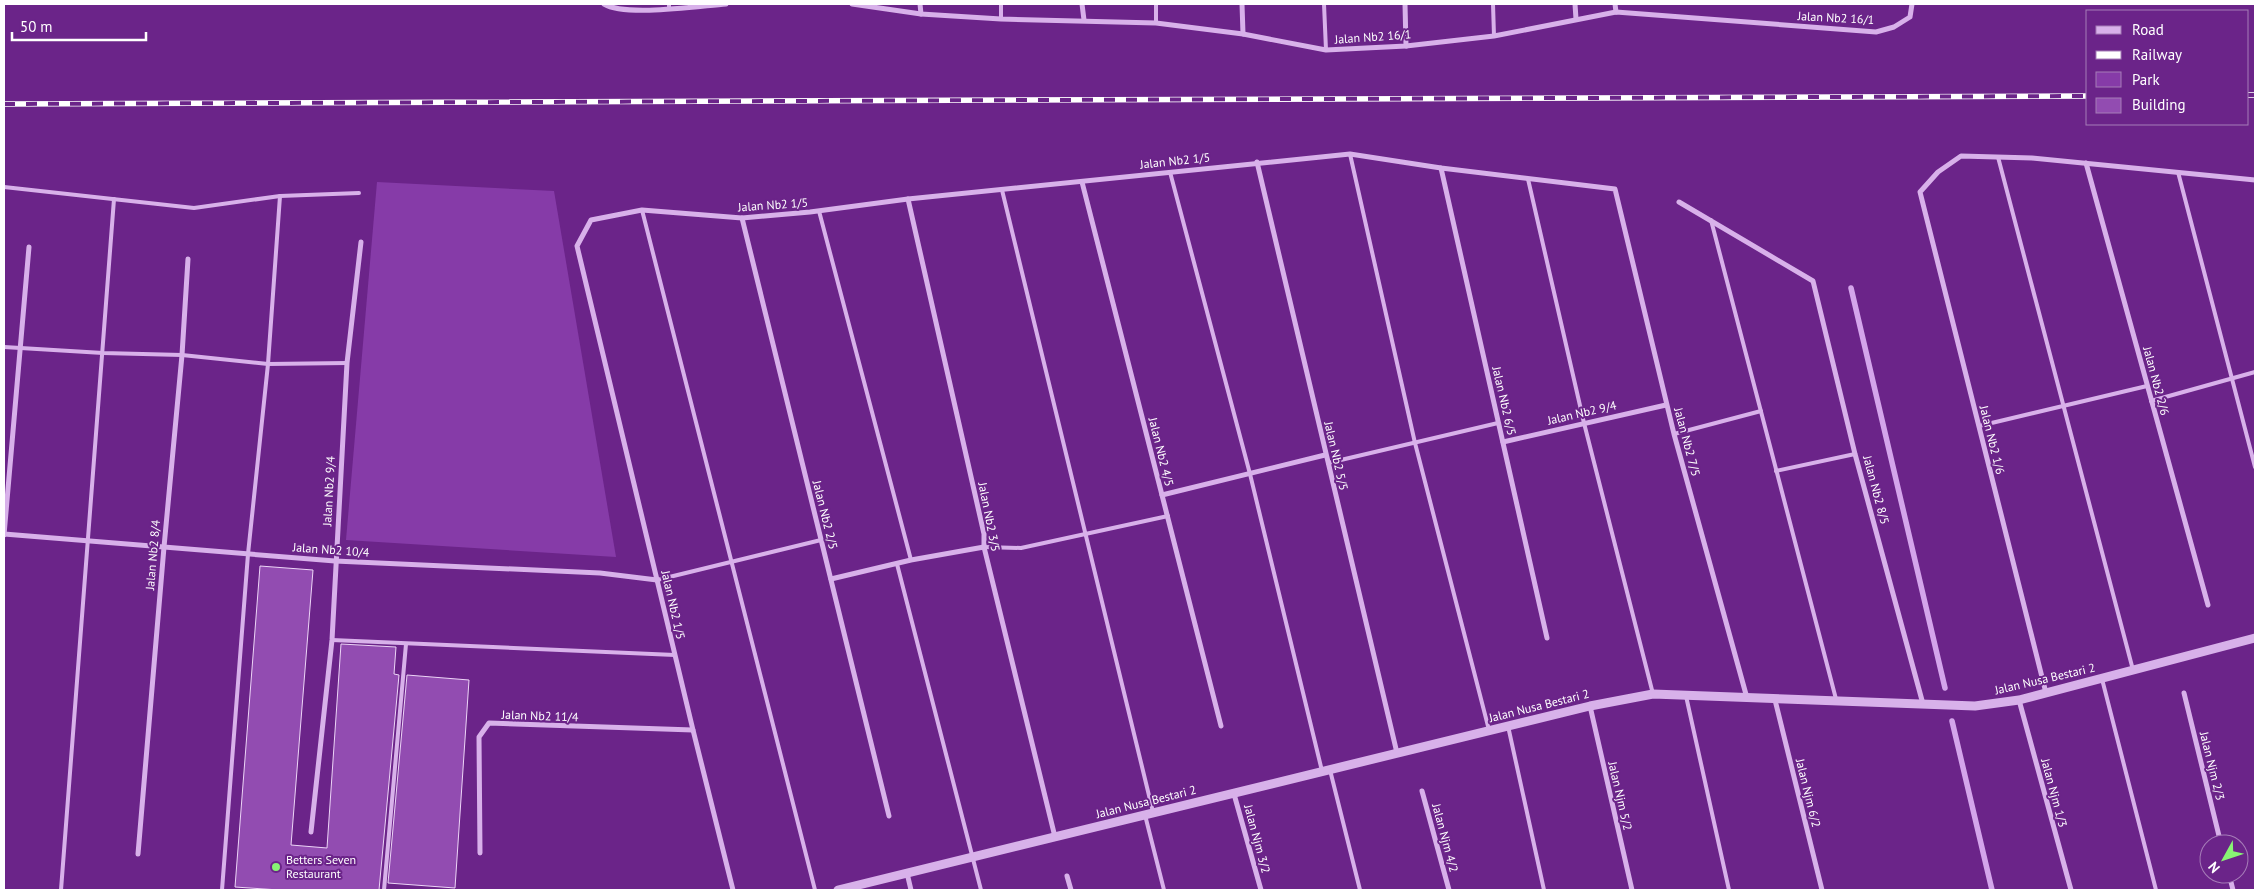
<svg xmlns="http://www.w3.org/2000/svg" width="2259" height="894" font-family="'PT Sans',sans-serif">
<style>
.green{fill:#863ba8}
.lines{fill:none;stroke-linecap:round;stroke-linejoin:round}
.stream{stroke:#d4a5eb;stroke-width:5.5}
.building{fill:#924cb1;stroke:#edd5f7}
.service{stroke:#d8b1ea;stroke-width:4}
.minor{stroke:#d8b1ea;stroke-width:5}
.tertiary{stroke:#d8b1ea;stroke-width:9}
.rail-casing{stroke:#fff;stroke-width:5.5}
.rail{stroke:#6b2489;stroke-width:4;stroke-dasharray:11;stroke-linecap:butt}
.poi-dot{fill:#88f474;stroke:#6b2489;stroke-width:2}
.labels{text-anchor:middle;stroke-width:4;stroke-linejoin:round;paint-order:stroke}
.street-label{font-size:12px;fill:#fff;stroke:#6b2489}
.poi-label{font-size:12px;fill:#fff;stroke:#6b2489;text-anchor:start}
</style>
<rect width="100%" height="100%" fill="#6b2489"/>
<polygon class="green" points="377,182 554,191 616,557 346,540"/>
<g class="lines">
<g class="stream">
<polyline points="1851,288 1945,688"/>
<polyline points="1952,721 1992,890"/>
</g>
</g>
<g class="building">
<polygon points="260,566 313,570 291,845 327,848 341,644 396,647 394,674 399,675 379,890 279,890 235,887"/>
<polygon points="407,675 469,680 455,888 388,883"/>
</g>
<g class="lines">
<g class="service">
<polyline points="669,4 669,9"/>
<polyline points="1001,4 1001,19"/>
<polyline points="1156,4 1156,23"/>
<polyline points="1324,4 1326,50"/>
<polyline points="1493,4 1494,36"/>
<polyline points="1350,154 1415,443 1489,730"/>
<polyline points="1998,157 2133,670"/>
<polyline points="1170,172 1250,474 1322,771"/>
<polyline points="2178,172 2255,467"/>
<polyline points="1528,179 1584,423 1653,694"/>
<polyline points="4,187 194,208 280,196 359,193"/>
<polyline points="1002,190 1153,812"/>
<polyline points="642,210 815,890"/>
<polyline points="819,211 911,560"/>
<polyline points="1711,220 1836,699"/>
<polyline points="4,347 103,353 182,355 268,364 347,363"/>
<polyline points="2151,401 2255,372"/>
<polyline points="1979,426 2147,386"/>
<polyline points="1674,434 1761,411"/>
<polyline points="1328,463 1498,423"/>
<polyline points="1776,471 1855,454"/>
<polyline points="984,547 1021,548 1168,516"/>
<polyline points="897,564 981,890"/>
<polyline points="657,580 821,540"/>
<polyline points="332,640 675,655"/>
<polyline points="2102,679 2156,890"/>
<polyline points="1686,696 1729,890"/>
<polyline points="1508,726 1544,890"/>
<polyline points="1330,770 1360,890"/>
<polyline points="1145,815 1164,890"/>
<polyline points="61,890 114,199"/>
<polyline points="222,890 248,554 268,364 280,196"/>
<polyline points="384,890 406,644"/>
</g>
<g class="minor">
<path d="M604,4C625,17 699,6 726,4"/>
<polyline points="852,4 921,14 1001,19 1156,23 1243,34 1326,50 1406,46 1494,36 1616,12 1876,32 1894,27 1910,17 1912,4"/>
<polyline points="920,4 921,14"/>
<polyline points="1082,4 1084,20"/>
<polyline points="1242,4 1243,34"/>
<polyline points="1405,4 1406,46"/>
<polyline points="1575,4 1576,19"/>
<polyline points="1615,4 1616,12"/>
<polyline points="1257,162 1397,753"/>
<polyline points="2086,163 2208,605"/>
<polyline points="1441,168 1547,638"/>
<polyline points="1082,182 1221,726"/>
<polyline points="908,199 984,534 984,547 1055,837"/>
<polyline points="1679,202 1813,281 1855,454 1923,704"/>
<polyline points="742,218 889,816"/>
<polyline points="1503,442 1666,405"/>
<polyline points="1162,495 1325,455"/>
<polyline points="4,534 335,561 600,573 657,580"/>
<polyline points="4,535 29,247"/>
<polyline points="831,579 911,560 984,547"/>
<polyline points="2046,693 1920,192 1938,172 1961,156 2032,158 2255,180"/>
<polyline points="2184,693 2221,844"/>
<polyline points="1775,700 1822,890"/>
<polyline points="2019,700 2071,890"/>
<polyline points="1590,706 1632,890"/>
<polyline points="1422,791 1449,890"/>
<polyline points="1234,794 1261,890"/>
<polyline points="311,832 332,640 347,363 361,242"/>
<polyline points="480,853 479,737 489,723 693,730"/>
<polyline points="138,854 164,547 182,355 188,259"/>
<polyline points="907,873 911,890"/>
<polyline points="2229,874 2233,890"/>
<polyline points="1067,876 1071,890"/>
<polyline points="733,890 693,730 577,246 591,220 642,210 742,218 810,212 908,199 1350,154 1441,168 1615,189 1674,434 1747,698"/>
</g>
<polyline class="tertiary" points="838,890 1590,706 1653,694 1975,706 2019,700 2255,638"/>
<defs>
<g id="rail">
<polyline points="2248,95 2255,95"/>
<polyline points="4,104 2088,96"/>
</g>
</defs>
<use href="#rail" class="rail-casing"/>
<use href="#rail" class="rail"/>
</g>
<circle class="poi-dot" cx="276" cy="867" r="5"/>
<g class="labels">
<g class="street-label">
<text transform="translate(1836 18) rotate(3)" y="4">Jalan Nb2 16/1</text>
<text transform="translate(1373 37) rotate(-4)" y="4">Jalan Nb2 16/1</text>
<text transform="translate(1175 161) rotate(-6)" y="4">Jalan Nb2 1/5</text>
<text transform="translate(773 205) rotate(-4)" y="4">Jalan Nb2 1/5</text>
<text transform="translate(2156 381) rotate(75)" y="4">Jalan Nb2 2/6</text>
<text transform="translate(1504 401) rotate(77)" y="4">Jalan Nb2 6/5</text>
<text transform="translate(1582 413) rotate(-13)" y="4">Jalan Nb2 9/4</text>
<text transform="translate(1992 440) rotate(76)" y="4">Jalan Nb2 1/6</text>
<text transform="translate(1687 442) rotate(75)" y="4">Jalan Nb2 7/5</text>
<text transform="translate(1161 452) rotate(76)" y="4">Jalan Nb2 4/5</text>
<text transform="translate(1336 456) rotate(77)" y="4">Jalan Nb2 5/5</text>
<text transform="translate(1876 490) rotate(75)" y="4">Jalan Nb2 8/5</text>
<text transform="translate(329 491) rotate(-87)" y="4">Jalan Nb2 9/4</text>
<text transform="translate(825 515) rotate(76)" y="4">Jalan Nb2 2/5</text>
<text transform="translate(989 517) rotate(79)" y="4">Jalan Nb2 3/5</text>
<text transform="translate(331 550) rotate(4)" y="4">Jalan Nb2 10/4</text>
<text transform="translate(153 555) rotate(-85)" y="4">Jalan Nb2 8/4</text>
<text transform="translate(673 605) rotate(77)" y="4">Jalan Nb2 1/5</text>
<text transform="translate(2045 679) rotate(-13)" y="4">Jalan Nusa Bestari 2</text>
<text transform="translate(1539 706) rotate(-14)" y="4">Jalan Nusa Bestari 2</text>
<text transform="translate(540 716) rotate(2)" y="4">Jalan Nb2 11/4</text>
<text transform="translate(2212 766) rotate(76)" y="4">Jalan Njm 2/3</text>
<text transform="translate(1808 793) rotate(76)" y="4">Jalan Njm 6/2</text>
<text transform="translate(2054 793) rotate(75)" y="4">Jalan Njm 1/3</text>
<text transform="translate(1620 796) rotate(77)" y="4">Jalan Njm 5/2</text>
<text transform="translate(1146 802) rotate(-14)" y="4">Jalan Nusa Bestari 2</text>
<text transform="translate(1445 838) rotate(75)" y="4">Jalan Njm 4/2</text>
<text transform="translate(1257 839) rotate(75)" y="4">Jalan Njm 3/2</text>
</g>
<g class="poi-label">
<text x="286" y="864">Betters Seven<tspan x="286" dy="14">Restaurant</tspan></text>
</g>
</g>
<rect width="2259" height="894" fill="none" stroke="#ffffff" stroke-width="10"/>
<rect x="2086" y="10" width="162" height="115" fill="#6b2489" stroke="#a67cb8"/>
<rect x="2096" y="26" width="25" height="8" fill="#d8b1ea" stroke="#a67cb8"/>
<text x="2132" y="35" font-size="15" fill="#ffffff">Road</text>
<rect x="2096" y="51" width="25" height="8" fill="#ffffff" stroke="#a67cb8"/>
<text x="2132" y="60" font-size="15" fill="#ffffff">Railway</text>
<rect x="2096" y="72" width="25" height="15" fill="#863ba8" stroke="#a67cb8"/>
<text x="2132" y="85" font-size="15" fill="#ffffff">Park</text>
<rect x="2096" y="98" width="25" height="15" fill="#924cb1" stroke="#a67cb8"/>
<text x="2132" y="110" font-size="15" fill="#ffffff">Building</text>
<g transform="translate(2224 859) rotate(230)"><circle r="24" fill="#6b2489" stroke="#a67cb8"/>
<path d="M0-4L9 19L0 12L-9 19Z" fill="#88f474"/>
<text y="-8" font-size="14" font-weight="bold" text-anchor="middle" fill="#ffffff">N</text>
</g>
<path d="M12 32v8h134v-8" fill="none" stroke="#ffffff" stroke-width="2.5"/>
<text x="20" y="32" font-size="15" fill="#ffffff" stroke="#6b2489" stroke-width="4" paint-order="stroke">50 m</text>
</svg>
